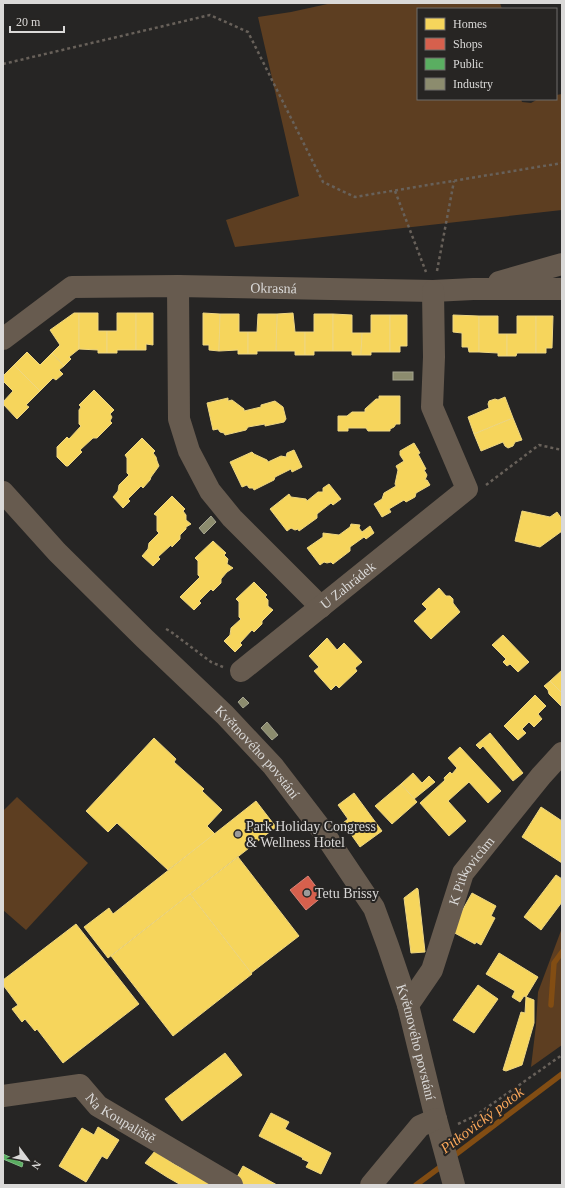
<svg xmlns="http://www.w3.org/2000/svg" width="565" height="1188" font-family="Georgia,serif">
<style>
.green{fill:#5d3e21}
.homes{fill:#f6d55c;stroke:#eed681}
.shops{fill:#d6604d;stroke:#d78477}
.public{fill:#5aae61;stroke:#80bb85}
.industry{fill:#8c8c6e;stroke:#a3a38e}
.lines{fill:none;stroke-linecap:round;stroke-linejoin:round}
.stream{stroke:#824d13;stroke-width:5.5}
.path{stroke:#68615a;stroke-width:2.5;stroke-dasharray:3 3;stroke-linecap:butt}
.minor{stroke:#675b4f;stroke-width:22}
.poi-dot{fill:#9b9a99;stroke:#272523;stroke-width:1.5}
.labels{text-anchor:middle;stroke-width:4;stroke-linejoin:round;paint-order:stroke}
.street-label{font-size:14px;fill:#dad9d8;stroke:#272523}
.poi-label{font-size:14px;fill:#dad9d8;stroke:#272523;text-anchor:start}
.water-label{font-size:15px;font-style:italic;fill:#fda95b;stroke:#272523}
</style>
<rect width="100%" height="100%" fill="#262524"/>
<g class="green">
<polygon points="332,3 500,3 502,9 418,9 418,99 521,99 522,102 531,103 538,99 556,99 556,95 562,94 562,210 235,247 226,220 299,196 258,17 291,12"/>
<polygon points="17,797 88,863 26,930 3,910 3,811"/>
<polygon points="562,928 562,1045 531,1067 536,1025 538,992"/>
</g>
<g class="homes">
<polygon points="74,313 79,313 79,349 69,357 71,359 64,366 52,353 60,345 50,330"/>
<polygon points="79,313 98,313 98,331 107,331 107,353 98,353 98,350 79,349"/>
<polygon points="117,313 136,313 136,350 117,350 117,353 107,353 107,331 117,331"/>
<polygon points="136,313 153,313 153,345 146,344 146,350 136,350"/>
<polygon points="203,313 220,314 219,351 209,350 209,345 203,345"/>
<polygon points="293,313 295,332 305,332 305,355 295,355 295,351 276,351 277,314"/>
<polygon points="220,314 239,314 239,332 248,332 248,354 238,354 238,350 219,351"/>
<polygon points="258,314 277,314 276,351 257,351 257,354 248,354 248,332 257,332"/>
<polygon points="314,314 333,314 333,351 314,351 314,355 305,355 305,332 314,332"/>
<polygon points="333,314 352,315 352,333 362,333 361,355 352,355 352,351 333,351"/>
<polygon points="371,315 390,315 390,352 371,352 371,355 361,355 362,333 371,333"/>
<polygon points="390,315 407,315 407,346 400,346 400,352 390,352"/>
<polygon points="453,315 479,316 479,352 469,352 468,347 462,347 462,333 453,332"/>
<polygon points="479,316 498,316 498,334 507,334 507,356 498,356 498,353 479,352"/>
<polygon points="517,316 536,316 536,353 517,353 516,356 507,356 507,334 517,334"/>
<polygon points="536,316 553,316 552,348 546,348 546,353 536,353"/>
<polygon points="27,352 40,365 52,353 64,366 59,370 63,374 56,380 53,378 40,391 14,365"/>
<polygon points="14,365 40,391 26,405 29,407 17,419 3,404 3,402 13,391 3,381 3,376"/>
<polygon points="94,390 114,410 110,414 112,417 110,421 112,423 97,438 93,438 80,450 82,452 68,466 66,466 57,457 57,447 67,437 69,439 81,426 79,424 79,410 81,407 79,405"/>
<polygon points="379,396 400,396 400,424 396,424 394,427 390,429 390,431 368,431 366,428 348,428 348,431 338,431 338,416 347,416 352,412 365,412 365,409 376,399 379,399"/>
<polygon points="505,397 513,418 474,434 468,417 489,408 488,404 489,401 495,399 498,400"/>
<polygon points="228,398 228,401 232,400 244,409 244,411 261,407 261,405 275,401 283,407 286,419 284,422 265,426 265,424 248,427 246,430 225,435 224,433 220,432 218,429 213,430 207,403"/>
<polygon points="513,418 522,440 515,442 513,446 508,448 505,446 503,442 481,451 474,434"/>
<polygon points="142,438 155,451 153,453 156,457 157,461 159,466 151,477 150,480 143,488 141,486 128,499 130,501 123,508 113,497 118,491 119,485 129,475 127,473 127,458 125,455"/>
<polygon points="414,443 420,453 418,454 426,469 424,470 427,475 425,480 427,480 430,485 416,493 415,497 406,502 404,500 389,509 391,512 382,517 374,504 382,499 384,493 396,486 395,484 398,470 396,466 404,461 400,455 400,451"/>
<polygon points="294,450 302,467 292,472 291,469 275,477 274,480 254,490 253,488 249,488 247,485 242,487 230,462 252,452 254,454 267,460 268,462 281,456 286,457 287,453"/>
<polygon points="329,484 341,499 333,505 331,503 317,514 317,518 299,531 298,529 295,530 291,528 287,531 270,509 289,494 291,497 306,499 307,501 318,492 323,492 323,488"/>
<polygon points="172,496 185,509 183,511 186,515 186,520 191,524 186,527 186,529 180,535 180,539 172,547 171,545 158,557 160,559 153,566 142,556 148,549 149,543 159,533 157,531 157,516 154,514"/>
<polygon points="522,511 550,517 557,512 562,519 562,531 540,547 515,541"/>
<polygon points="351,524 360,525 359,528 362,532 370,526 374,533 366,539 364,537 350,547 350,551 333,564 331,562 327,563 324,562 320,565 307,548 323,537 323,533 339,535 350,527"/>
<polygon points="213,541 226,553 224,555 228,559 227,564 233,568 227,572 221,579 221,583 213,591 211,589 199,601 201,603 194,610 180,597 200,577 198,575 198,561 195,558"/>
<polygon points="254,582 267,595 265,597 268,600 268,606 273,610 262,621 262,624 254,632 252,630 240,643 242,645 235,652 224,641 230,635 231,628 241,619 239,617 239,602 236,599"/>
<polygon points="439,588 446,596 450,596 453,599 453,603 460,612 431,639 414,621 427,609 422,604"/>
<polygon points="503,635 529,662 518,672 510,664 507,666 503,662 506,659 492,645"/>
<polygon points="327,638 337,650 344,643 362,662 355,668 357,671 339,688 336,685 331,690 314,671 319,667 309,656"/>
<polygon points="562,670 562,693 550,681"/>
<polygon points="550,681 562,693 562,707 549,694 548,690 544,686"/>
<polygon points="535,695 546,706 538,714 542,719 534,727 529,722 522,729 526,733 518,740 504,726"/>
<polygon points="490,733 523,773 513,781 483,746 480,749 476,745"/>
<polygon points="154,738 176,759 174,762 204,789 202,791 222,810 207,826 215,834 168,870 117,823 108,832 86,811"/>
<polygon points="460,747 501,791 488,803 469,782 448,801 466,821 449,836 420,803 445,780 444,778 450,772 452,774 457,768 448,758"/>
<polygon points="413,773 422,783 429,776 435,782 414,799 401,784"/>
<polygon points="401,784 417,802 392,824 375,806"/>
<polygon points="354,793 382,831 360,847 343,823 348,819 338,805"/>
<polygon points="256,801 276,827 108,958 84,927 109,908 113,914"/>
<polygon points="541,807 562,821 562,863 522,837"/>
<polygon points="238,857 299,936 251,973 190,894"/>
<polygon points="556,875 562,879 562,902 541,930 524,917"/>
<polygon points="417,888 418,889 425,952 411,953 404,898"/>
<polygon points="472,893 496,906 491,916 495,918 481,945 476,942 475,944 451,931"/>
<polygon points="190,894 252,974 173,1036 111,956"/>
<polygon points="76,924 139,1004 63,1063 37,1029 35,1031 25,1019 22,1022 12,1009 18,1005 3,985 3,980"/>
<polygon points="499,953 538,977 526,997 524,996 520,1002 512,997 515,991 486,974"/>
<polygon points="478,985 498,999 474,1033 453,1020"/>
<polygon points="526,997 534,1000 534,1023 522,1065 506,1071 503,1070 521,1012 525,1013"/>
<polygon points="225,1053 242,1075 182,1121 165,1099"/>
<polygon points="271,1113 289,1122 285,1129 331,1153 321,1174 306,1167 309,1162 302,1159 303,1158 259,1136"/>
<polygon points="98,1127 119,1140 107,1159 102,1156 86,1182 59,1166 82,1128 94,1135"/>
<polygon points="155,1151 174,1164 213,1185 181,1185 167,1177 145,1163"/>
<polygon points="243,1166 277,1185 245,1185 236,1179"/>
</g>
<polygon class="shops" points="308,876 323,896 306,910 290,890"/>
<polygon class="public" points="3,1154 23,1163 22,1167 3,1159"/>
<g class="industry">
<rect x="393" y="372" width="20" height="8"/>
<polygon points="211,516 216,522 204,534 199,528"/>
<polygon points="243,697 249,703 243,708 238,702"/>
<polygon points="267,722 278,735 272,740 261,728"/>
</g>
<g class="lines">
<g class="stream">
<polyline points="551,1005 554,963 562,952"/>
<polyline points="451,1158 562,1074"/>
<polyline points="416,1185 443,1165"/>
</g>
<g class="path">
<polyline points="3,64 210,15 248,32 323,182 355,197 562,163"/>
<polyline points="395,191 426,272"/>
<polyline points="437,271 454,181"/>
<polyline points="486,485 539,445 562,450"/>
<polyline points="166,629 170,631 211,662 223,667"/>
<polyline points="458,1124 475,1116 562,1055"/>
</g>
<g class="minor">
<polyline points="499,282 562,264"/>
<polyline points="178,286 179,419 189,451 210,491 232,518 321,607"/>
<path id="s1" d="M3,339L72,287L178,286L433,291L473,289H562"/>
<path id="s2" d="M3,492L57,552L144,638L225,715L273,766L319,826L374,908L388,946L408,1005L436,1119L454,1185"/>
<path id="s3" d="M241,671L467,489L432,407L434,357L433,291"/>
<path id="s4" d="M408,1005L432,970L463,873L541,776L562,753"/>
<path id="s5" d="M3,1096L80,1085L98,1106L232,1185"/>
<polyline points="371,1185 420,1126 436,1119"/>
</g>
</g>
<g class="poi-dot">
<circle cx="238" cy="834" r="4"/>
<circle cx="307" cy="893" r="4"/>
</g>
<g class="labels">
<g class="street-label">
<text dy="5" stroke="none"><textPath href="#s1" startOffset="288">Okrasná</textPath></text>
<text dy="5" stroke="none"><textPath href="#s3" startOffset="137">U Zahrádek</textPath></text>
<text dy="5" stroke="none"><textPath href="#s2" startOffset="364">Květnového povstání</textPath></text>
<text dy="5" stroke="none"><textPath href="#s4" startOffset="150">K Pitkovicům</textPath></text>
<text dy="5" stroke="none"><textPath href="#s2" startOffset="700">Květnového povstání</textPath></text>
<text dy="5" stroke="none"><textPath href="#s5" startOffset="131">Na Koupaliště</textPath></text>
</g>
<g class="poi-label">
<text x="246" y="831">Park Holiday Congress<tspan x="246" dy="16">&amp; Wellness Hotel</tspan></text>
<text x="315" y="898">Tetu Brissy</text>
</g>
<g class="water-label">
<text transform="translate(482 1120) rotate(-37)" y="5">Pitkovický potok</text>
</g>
</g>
<rect width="565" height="1188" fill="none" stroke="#dad9d8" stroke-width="8"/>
<rect x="417" y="8" width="140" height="92" fill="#272523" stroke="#6f6d6b"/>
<rect x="425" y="18" width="20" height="12" fill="#f6d55c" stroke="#6f6d6b"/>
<text x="453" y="28" font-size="12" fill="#dad9d8">Homes</text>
<rect x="425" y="38" width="20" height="12" fill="#d6604d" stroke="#6f6d6b"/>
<text x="453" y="48" font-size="12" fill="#dad9d8">Shops</text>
<rect x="425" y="58" width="20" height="12" fill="#5aae61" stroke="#6f6d6b"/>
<text x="453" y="68" font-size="12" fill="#dad9d8">Public</text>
<rect x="425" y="78" width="20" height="12" fill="#8c8c6e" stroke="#6f6d6b"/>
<text x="453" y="88" font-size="12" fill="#dad9d8">Industry</text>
<g transform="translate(28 1160) rotate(122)" stroke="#272523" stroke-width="3" paint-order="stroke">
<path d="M0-3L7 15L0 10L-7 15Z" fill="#dad9d8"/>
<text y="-6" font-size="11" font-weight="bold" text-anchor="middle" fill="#dad9d8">N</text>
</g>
<path d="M10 26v6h54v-6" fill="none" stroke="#dad9d8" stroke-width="2"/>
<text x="16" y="26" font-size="12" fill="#dad9d8" stroke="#272523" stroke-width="3" paint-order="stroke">20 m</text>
</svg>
